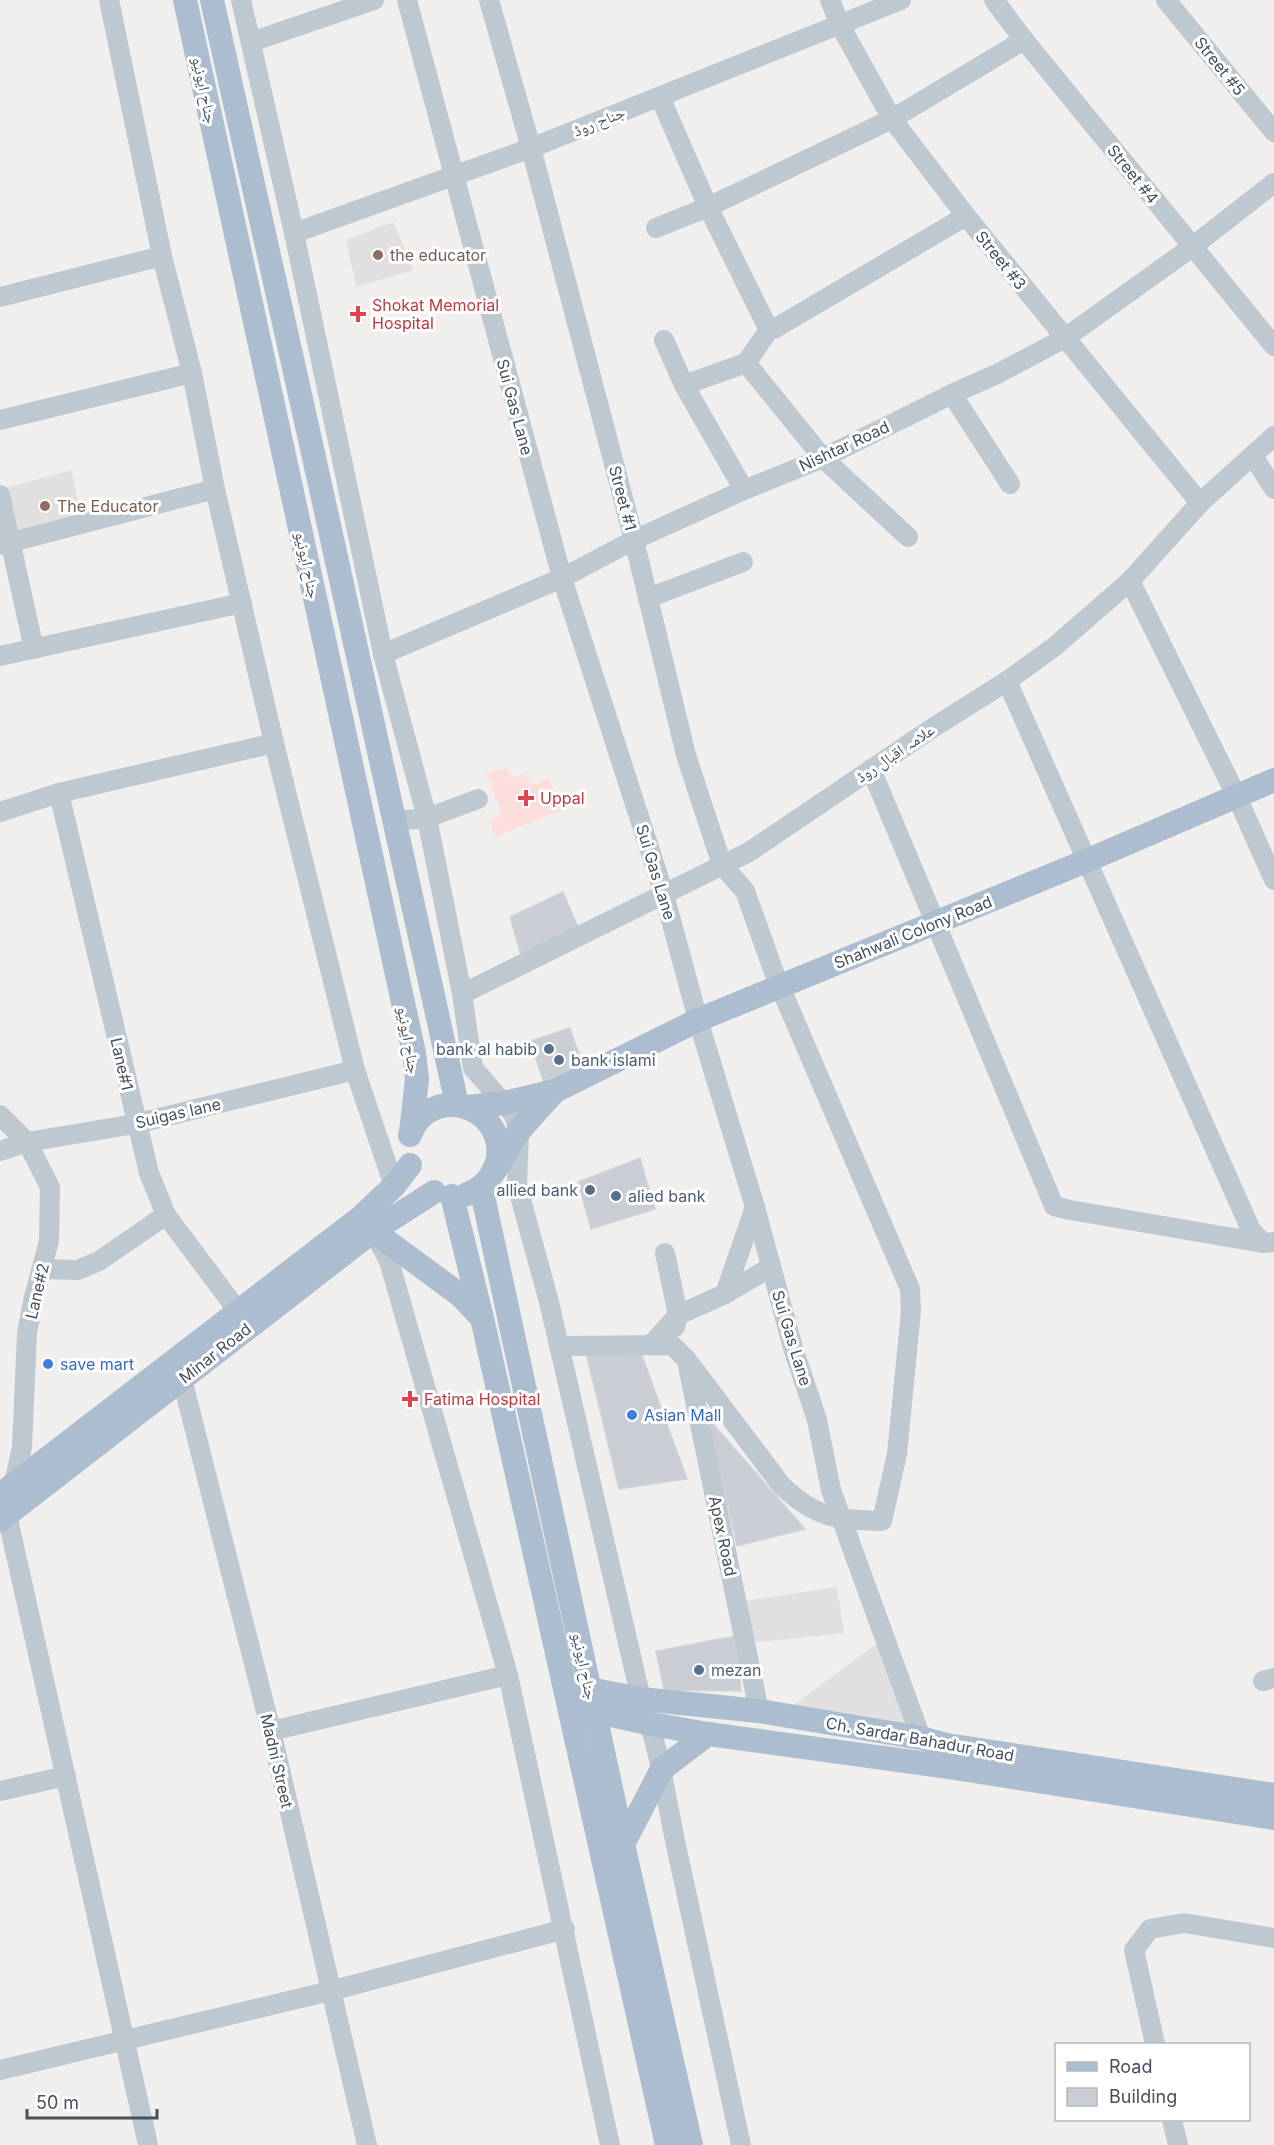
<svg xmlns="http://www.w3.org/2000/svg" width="1274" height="2145" font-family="Inter,'Noto Naskh Arabic',sans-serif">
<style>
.education{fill:#e2dfe0}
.medical{fill:#fcdfdc}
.building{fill:#cacdd3;stroke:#d1d4da;stroke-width:1.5}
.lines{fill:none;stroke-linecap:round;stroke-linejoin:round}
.minor{stroke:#bdc8d1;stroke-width:20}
.major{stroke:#abbdcf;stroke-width:24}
.education-dot{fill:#8d6e63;stroke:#fff;stroke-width:2}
.health-dot{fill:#e0444e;stroke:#fff;stroke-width:2}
.service-dot{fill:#5c6f8a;stroke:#fff;stroke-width:2}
.shop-dot{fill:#3f7fe0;stroke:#fff;stroke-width:2}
.labels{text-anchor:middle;stroke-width:6;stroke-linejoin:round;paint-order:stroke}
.street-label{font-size:16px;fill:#45515d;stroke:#fff}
.education-label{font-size:16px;fill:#785e54;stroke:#fff;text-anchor:start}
.health-label{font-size:16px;fill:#be3a42;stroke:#fff;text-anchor:start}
.service-label{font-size:16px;fill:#4e5e75;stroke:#fff;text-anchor:start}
.shop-label{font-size:16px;fill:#366cbe;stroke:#fff;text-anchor:start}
</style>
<rect width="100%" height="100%" fill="#f1eeee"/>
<g class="education">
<polygon points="393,222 414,270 356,287 346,240"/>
<polygon points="72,470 82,525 21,538 5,488"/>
<polygon points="837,1587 844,1633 751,1643 744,1601"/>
<polygon points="879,1642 905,1726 785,1711"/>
</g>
<polygon class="medical" points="507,768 511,778 525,773 531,785 549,778 562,810 495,837 489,820 502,815 486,773"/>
<g class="building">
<polygon points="563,892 584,941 525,970 510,917"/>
<polygon points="570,1028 585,1072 545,1086 530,1041"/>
<polygon points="640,1158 655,1209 591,1229 578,1182"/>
<polygon points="585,1349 640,1350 687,1479 619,1489"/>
<polygon points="708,1418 805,1529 737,1546"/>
<polygon points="736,1636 741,1691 664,1690 656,1651"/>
</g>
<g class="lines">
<g class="minor">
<polyline points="109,0 162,256 192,373 215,489 274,743 355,1070 394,1186"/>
<path d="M241,0L294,233L383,654L427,818L462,994L473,1068L514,1115L519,1132L517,1185L549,1302L641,1699C660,1748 666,1800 677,1850C698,1949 720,2047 741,2145"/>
<polyline points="407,0 562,578 664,894 698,1020 755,1207 793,1348 817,1420 831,1490 921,1738"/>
<path d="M489,0L531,148L634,540L686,755L722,865L745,891L775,975L910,1289L911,1311L897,1454L882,1521C837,1520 816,1518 782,1486L687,1360L672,1345L559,1346"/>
<polyline points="830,0 840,25 892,119 966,216 1200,503"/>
<polyline points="994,0 1024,40 1274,346"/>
<polyline points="1166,0 1274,132"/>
<polyline points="251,42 374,0"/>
<polyline points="660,97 708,207 769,330"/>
<polyline points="656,228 708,207 892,119 1024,40"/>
<polyline points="294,233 531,148 901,0"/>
<polyline points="0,297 162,256"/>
<polyline points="664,340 684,385 746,363 769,330 774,329 966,216"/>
<polyline points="746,363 823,458 908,537"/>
<polyline points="684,385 744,490"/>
<polyline points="952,394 1010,484"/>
<polyline points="0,420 192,373"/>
<polyline points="1253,456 1274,489"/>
<polyline points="0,495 34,649"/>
<polyline points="0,545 215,489"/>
<polyline points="1130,581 1236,795 1274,880"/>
<polyline points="648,598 743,562"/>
<polyline points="383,654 562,578 634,540 744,490 823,458 952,394 999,373 1065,338 1192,247 1274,183"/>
<polyline points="0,656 242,603"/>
<polyline points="1007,681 1251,1230 1263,1243"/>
<polyline points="871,769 1054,1206 1070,1210 1263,1243 1274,1242"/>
<polyline points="59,793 149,1173 166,1215 238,1311"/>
<polyline points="0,812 59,793 274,743"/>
<polyline points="396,821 427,818 478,799"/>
<polyline points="462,994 749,852 931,729 1007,681 1054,647 1130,581 1200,503 1274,436"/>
<polyline points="0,1115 27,1142 50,1187 49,1241 34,1297 27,1333 22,1447 14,1483"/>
<polyline points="0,1151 27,1142 135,1124 355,1070"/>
<polyline points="373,1231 389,1261 508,1675 610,2145"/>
<polyline points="665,1253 678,1315 675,1327"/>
<polyline points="42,1269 78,1270 99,1261 166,1215"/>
<polyline points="725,1294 755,1207"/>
<polyline points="652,1344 678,1315 725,1294 771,1267"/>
<polyline points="688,1366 759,1711"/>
<polyline points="182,1379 271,1731 367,2145"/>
<polyline points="7,1515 148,2145"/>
<polyline points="1263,1681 1274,1678"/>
<polyline points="271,1731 508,1675"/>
<polyline points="0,1791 66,1776"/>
<polyline points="1155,2044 1134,1950 1150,1929 1184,1923 1274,1938"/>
<polyline points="0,2070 330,1991 565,1929"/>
<polyline points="1172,2120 1178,2145"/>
</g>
<g class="major">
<polyline points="185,0 414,1053 417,1079 411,1132"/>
<path d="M212,0C293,368 378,736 457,1104"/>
<polyline points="468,1107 504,1103 555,1091 698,1020 1086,861 1274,780"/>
<path d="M410,1135C428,1083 505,1104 498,1158C497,1165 492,1173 489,1179"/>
<polyline points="481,1187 623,1844 691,2145"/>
<path d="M467,1194C495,1185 503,1151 520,1130C531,1117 543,1104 555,1091"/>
<polyline points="452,1196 482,1318 667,2145"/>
<polyline points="373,1231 460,1295 480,1316"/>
<polyline points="0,1495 361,1217 394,1186 410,1165"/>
<polyline points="0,1520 373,1231 434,1192"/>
<polyline points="576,1690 589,1689 641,1699 759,1711 921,1738 947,1745 1274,1795"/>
<polyline points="580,1712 594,1711 651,1724 708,1734 942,1766 1274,1818"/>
<polyline points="623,1844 662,1769 708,1734"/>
</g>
</g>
<g class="education-dot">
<circle cx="378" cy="255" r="6"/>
<circle cx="45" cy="506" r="6"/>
</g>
<g class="health-dot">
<path d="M355 305h6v6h6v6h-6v6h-6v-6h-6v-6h6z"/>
<path d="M523 789h6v6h6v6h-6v6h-6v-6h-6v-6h6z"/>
<path d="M407 1390h6v6h6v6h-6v6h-6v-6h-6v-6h6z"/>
</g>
<g class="service-dot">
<circle cx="549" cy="1049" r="6"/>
<circle cx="559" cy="1060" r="6"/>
<circle cx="590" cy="1190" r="6"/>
<circle cx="616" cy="1196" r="6"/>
<circle cx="699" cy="1670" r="6"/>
</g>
<g class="shop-dot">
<circle cx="48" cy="1364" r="6"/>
<circle cx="632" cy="1415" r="6"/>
</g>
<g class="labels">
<g class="street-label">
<text transform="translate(1220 66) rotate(51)" y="6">Street #5</text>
<text transform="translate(205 90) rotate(78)" y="6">جناح ایونیو</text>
<text transform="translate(599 121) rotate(-22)" y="6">جناح روڈ</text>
<text transform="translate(1133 174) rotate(51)" y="6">Street #4</text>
<text transform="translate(1001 260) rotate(51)" y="6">Street #3</text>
<text transform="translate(515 407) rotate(75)" y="6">Sui Gas Lane</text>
<text transform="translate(844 446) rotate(-25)" y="6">Nishtar Road</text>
<text transform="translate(623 498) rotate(75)" y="6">Street #1</text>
<text transform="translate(308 565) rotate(78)" y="6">جناح ایونیو</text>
<text transform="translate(895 753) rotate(-34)" y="6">علامہ اقبال روڈ</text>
<text transform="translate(656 872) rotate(73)" y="6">Sui Gas Lane</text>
<text transform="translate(913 932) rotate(-22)" y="6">Shahwali Colony Road</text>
<text transform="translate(409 1040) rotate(80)" y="6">جناح ایونیو</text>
<text transform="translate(122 1064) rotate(77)" y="6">Lane#1</text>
<text transform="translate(178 1113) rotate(-13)" y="6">Suigas lane</text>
<text transform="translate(37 1291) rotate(-77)" y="6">Lane#2</text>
<text transform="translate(792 1338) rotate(73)" y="6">Sui Gas Lane</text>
<text transform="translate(215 1353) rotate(-38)" y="6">Minar Road</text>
<text transform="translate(723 1536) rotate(78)" y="6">Apex Road</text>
<text transform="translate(585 1666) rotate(78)" y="6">جناح ایونیو</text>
<text transform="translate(920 1739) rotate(10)" y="6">Ch. Sardar Bahadur Road</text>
<text transform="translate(277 1761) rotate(77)" y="6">Madni Street</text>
</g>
<g class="education-label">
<text x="390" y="261">the educator</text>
<text x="57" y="512">The Educator</text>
</g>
<g class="health-label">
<text x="372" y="311">Shokat Memorial<tspan x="372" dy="18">Hospital</tspan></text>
<text x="540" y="804">Uppal</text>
<text x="424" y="1405">Fatima Hospital</text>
</g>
<g class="service-label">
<text x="537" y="1055" text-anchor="end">bank al habib</text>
<text x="571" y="1066">bank islami</text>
<text x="578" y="1196" text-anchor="end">allied bank</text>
<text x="628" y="1202">alied bank</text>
<text x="711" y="1676">mezan</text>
</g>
<g class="shop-label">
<text x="60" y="1370">save mart</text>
<text x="644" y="1421">Asian Mall</text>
</g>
</g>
<rect x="1055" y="2043" width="195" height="78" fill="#ffffff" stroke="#b5b9be" stroke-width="1.5"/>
<rect x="1067" y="2062" width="30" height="9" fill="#abbdcf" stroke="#b5b9be" stroke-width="1.5"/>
<text x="1109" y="2073" font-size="18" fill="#45515d">Road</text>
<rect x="1067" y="2088" width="30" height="18" fill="#cacdd3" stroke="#b5b9be" stroke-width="1.5"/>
<text x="1109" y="2103" font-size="18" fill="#45515d">Building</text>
<path d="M27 2109v9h130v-9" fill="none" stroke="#45515d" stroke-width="3"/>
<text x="36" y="2109" font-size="18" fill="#45515d" stroke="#ffffff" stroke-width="4.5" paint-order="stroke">50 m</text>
</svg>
